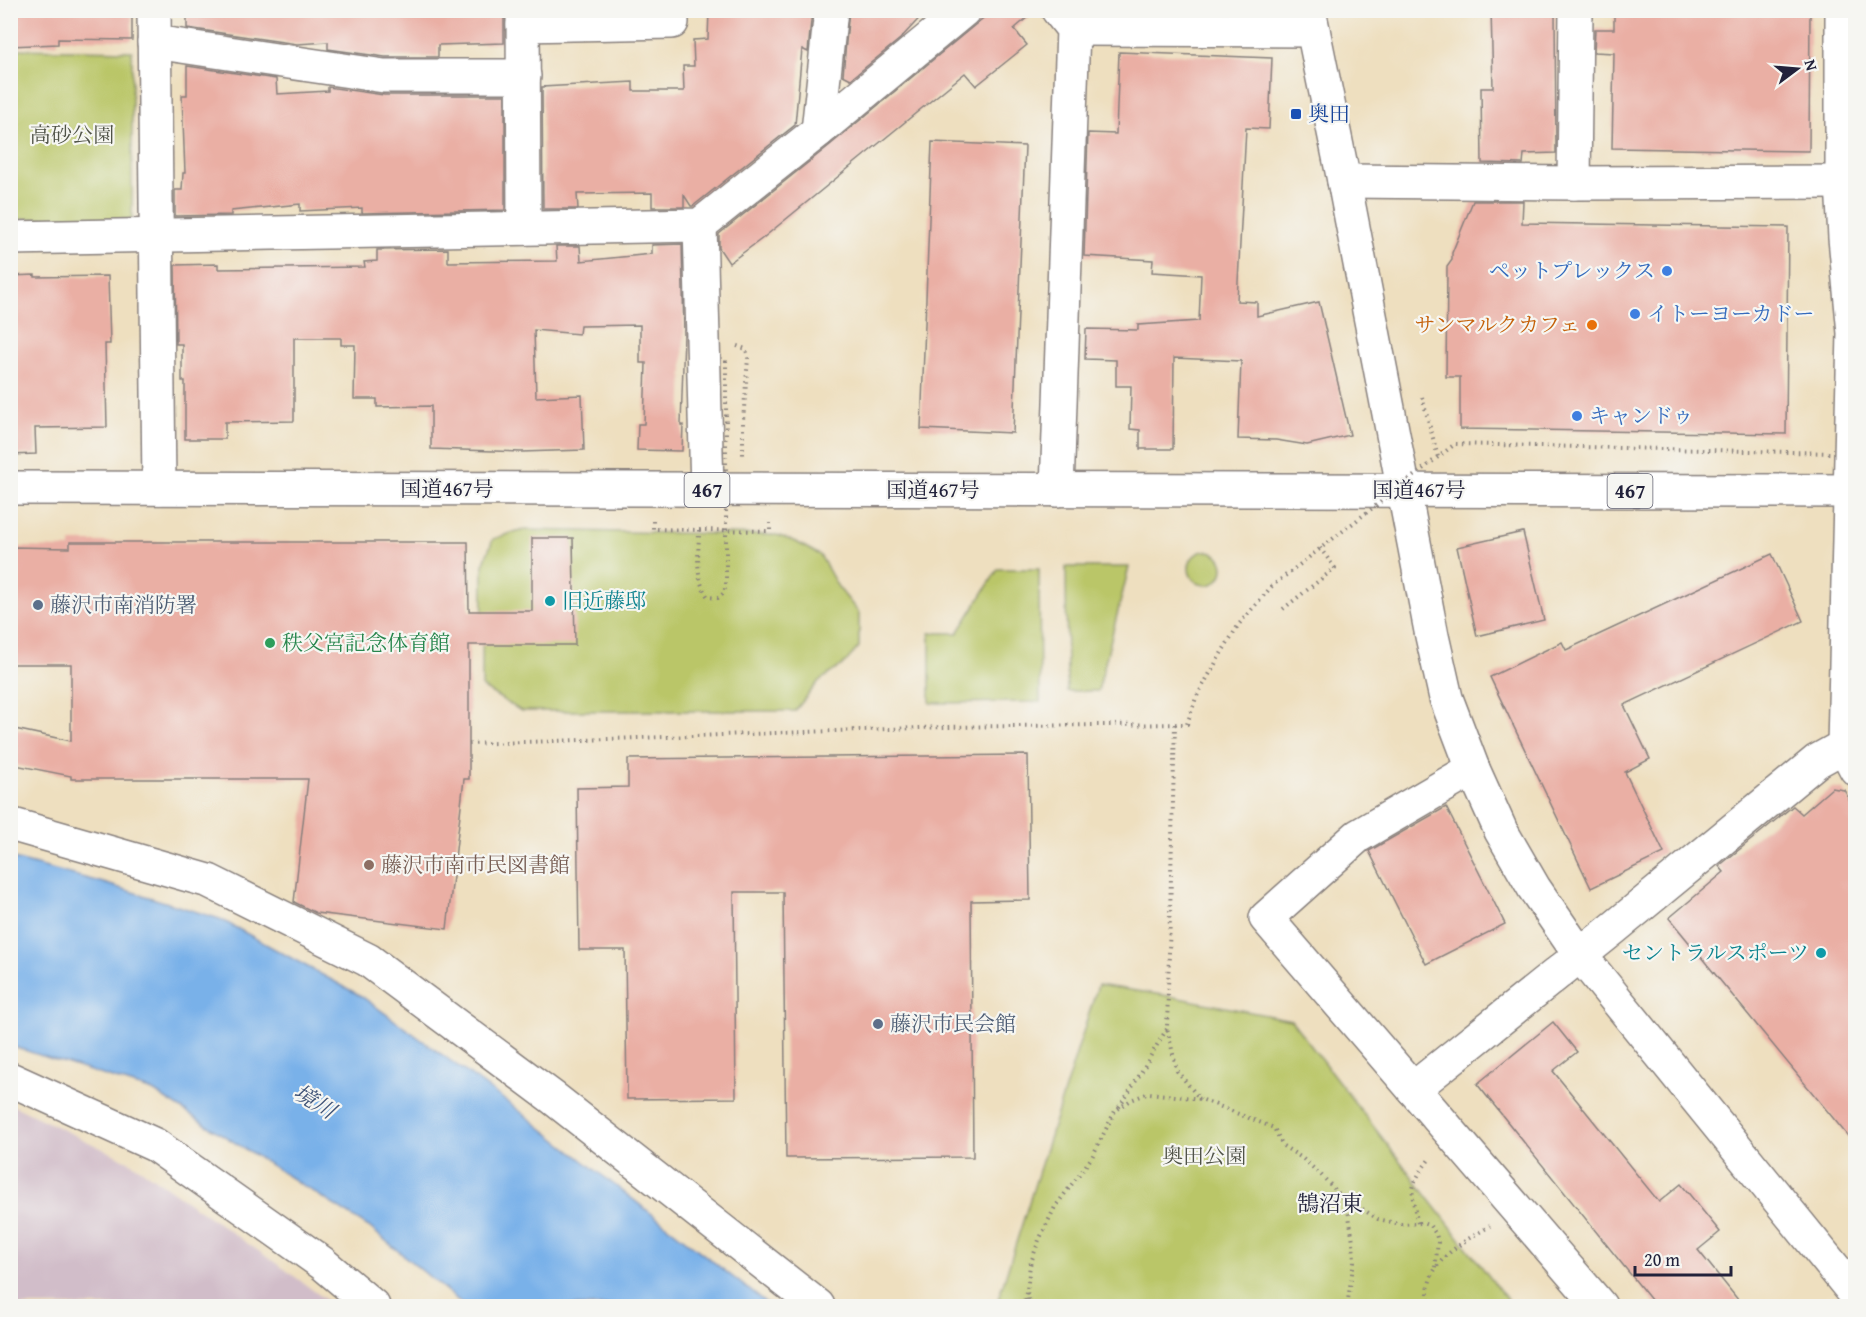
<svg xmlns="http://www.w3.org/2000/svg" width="1866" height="1317" font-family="'Gentium Book Plus','Noto Serif JP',serif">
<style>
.industrial{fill:#d1bdc9}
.green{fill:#bac668;stroke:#6e7452;stroke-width:1.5}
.water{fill:#79b1e9;stroke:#4e6a92;stroke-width:1.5}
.building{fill:#eaafa4}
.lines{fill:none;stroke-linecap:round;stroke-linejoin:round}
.street-casing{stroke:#88807d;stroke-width:36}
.secondary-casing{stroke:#88807d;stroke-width:36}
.highway-casing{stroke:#88807d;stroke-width:36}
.path{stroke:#88807d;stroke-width:4;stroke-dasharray:1.5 4.5;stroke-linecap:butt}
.street{stroke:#fff;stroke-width:33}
.secondary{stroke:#fff;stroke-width:33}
.highway{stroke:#fff;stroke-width:33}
.path-bridge{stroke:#88807d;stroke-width:4;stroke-dasharray:1.5 4.5;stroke-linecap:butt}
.transit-dot{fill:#1a4fb4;stroke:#f6f6f2;stroke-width:2}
.shop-dot{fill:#3f7fe0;stroke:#f6f6f2;stroke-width:2}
.food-dot{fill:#e8710a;stroke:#f6f6f2;stroke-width:2}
.culture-dot{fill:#0f9aa8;stroke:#f6f6f2;stroke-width:2}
.service-dot{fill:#5c6f8a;stroke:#f6f6f2;stroke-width:2}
.leisure-dot{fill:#2e9e5b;stroke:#f6f6f2;stroke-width:2}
.education-dot{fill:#8d6e63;stroke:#f6f6f2;stroke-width:2}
.labels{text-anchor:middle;stroke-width:4.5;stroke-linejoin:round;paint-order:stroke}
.shield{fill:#f6f6f2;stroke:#626272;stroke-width:1.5}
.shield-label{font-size:20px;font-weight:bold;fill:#22223b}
.transit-label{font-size:21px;fill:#164399;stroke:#f6f6f2;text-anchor:start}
.park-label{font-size:21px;fill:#505348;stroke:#f6f6f2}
.shop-label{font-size:21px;fill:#366cbe;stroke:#f6f6f2;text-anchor:start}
.food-label{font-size:21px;fill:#c56008;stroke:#f6f6f2;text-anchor:end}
.street-label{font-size:21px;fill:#22223b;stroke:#f6f6f2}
.culture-label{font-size:21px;fill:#0d838f;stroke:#f6f6f2;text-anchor:start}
.service-label{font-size:21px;fill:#4e5e75;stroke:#f6f6f2;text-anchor:start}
.leisure-label{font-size:21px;fill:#27864d;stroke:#f6f6f2;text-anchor:start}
.education-label{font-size:21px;fill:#785e54;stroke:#f6f6f2;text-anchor:start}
.water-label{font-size:22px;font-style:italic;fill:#405478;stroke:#f6f6f2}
.neighbourhood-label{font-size:22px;fill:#22223b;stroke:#f6f6f2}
</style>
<rect width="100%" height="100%" fill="#f6f6f2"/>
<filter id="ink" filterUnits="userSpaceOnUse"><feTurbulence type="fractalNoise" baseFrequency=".0167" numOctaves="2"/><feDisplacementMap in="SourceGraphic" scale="12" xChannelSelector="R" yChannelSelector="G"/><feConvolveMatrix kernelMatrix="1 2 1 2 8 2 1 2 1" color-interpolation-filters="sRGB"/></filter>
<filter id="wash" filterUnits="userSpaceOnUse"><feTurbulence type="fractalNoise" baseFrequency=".008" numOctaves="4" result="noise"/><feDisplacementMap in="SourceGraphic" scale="24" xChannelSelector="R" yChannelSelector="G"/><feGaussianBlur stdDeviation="1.35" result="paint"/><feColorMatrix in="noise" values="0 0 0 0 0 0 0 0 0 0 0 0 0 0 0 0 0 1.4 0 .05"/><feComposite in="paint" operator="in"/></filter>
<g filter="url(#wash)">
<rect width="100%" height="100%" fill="#eedfbf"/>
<polygon class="industrial" points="10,1104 132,1163 290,1273 334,1306 11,1306"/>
<g class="green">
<polygon points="11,49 132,51 132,220 11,219"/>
<polygon points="520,530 777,535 796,542 820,555 838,587 859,613 859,647 844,664 819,681 795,711 521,711 482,687 483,565 493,539"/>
<circle cx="1206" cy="568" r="17"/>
<polygon points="1066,567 1129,567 1098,691 1067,691"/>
<polygon points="998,569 1039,569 1040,702 930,703 930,633 958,633"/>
<polygon points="1098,985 1163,995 1291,1020 1512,1306 996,1306"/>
</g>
<polygon class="water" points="10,858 100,882 220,919 361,996 517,1109 770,1306 465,1306 369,1227 153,1091 11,1046"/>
<g id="blocks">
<g class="building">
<polygon points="10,10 132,10 132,40 58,39 58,44 10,46"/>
<polygon points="187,10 504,10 504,43 438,45 438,57 385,57 328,49 328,42 297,44 187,28"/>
<polygon points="709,10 812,10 808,52 802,49 795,125 693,206 691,206 684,195 684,207 652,207 652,193 577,194 578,209 543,209 542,87 633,82 633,91 684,91 683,66 694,66 693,40 708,39"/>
<polygon points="849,10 927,10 900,39 851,79 843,75"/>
<polygon points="993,10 1036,10 1014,29 1027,45 976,86 965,73 763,238 729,263 719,248 719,234 830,145"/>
<polygon points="1491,10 1555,10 1556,153 1524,154 1523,164 1482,163 1481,88 1493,88"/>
<polygon points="1614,10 1810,10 1809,151 1612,148 1614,53 1594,52 1595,29 1614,29"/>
<polygon points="1119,52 1272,58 1269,129 1246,128 1237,301 1257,302 1257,316 1319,302 1350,435 1307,445 1276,440 1238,439 1241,361 1174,358 1173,449 1140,449 1140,430 1130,429 1131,386 1116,386 1116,360 1085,359 1086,329 1138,330 1138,325 1199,321 1201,275 1152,272 1153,260 1084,256 1088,133 1116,134"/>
<polygon points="187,66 276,79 277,94 328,91 328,87 384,95 505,95 505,210 362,213 362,208 300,211 300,204 231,211 231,215 175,216 175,190 182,190 183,173 185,173 182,95 187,95"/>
<polygon points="932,142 1025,146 1013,433 921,429"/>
<polygon points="1473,201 1523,201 1522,223 1788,227 1786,434 1460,429 1460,377 1446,377 1447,267 1452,260 1452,253"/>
<polygon points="682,244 684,335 681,425 683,425 682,451 637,450 638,424 644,424 646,363 640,363 640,325 580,326 579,334 534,330 536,397 582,395 584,450 521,452 431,449 431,406 377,407 377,399 354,399 355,345 341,345 341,338 294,338 294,421 225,422 225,439 185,439 185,381 182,381 182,344 176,344 175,265 218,264 218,269 365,267 364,262 377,261 377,250 448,249 448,262 557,261 556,246 580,246 581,261 652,254 652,245"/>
<polygon points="35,275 35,277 108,276 110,344 105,344 107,427 35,428 36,454 10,455 10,276"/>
<polygon points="1523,532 1544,620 1477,636 1457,547"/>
<polygon points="532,538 573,538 575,645 469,645 469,779 464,779 447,929 316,913 294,902 308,779 71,779 71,776 10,764 10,728 71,741 71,664 10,664 10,547 70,548 70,542 468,542 469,611 532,611"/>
<polygon points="1772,554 1803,621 1624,705 1650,759 1625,772 1664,853 1591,888 1490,677 1562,642 1566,650"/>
<polygon points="1028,755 1030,900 971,901 973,1157 786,1158 783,892 734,892 736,1098 627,1099 625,950 579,950 577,788 628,787 628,759"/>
<polygon points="1832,788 1844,790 1856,812 1856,1146 1669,918 1724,872 1719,866 1793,806 1802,814"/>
<polygon points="1446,807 1505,924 1426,964 1369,851"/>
<polygon points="1553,1022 1577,1052 1553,1071 1659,1202 1681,1184 1720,1232 1698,1250 1743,1306 1656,1306 1477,1084"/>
</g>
</g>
</g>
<g filter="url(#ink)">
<use href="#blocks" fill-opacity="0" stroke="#88807d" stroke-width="1.5"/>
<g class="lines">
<defs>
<g id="street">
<polyline points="154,10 159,488"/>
<polyline points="523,10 524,228"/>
<polyline points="1842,10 1842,182 1845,238 1854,333 1844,746 1856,769"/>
<polyline points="523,25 672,22 671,10"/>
<polyline points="1073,29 1313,30"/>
<polyline points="154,42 384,76 524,76"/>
<polyline points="818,131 831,10"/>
<polyline points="1344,181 1574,183 1856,182"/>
<polyline points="1574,183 1576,10"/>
<polyline points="700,225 707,490"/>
<polyline points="10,238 700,225 818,131 964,10"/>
<polyline points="1057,490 1073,29 1058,10"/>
<polyline points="1473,769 1358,836 1266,918 1600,1306"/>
<polyline points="10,824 209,881 368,960 552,1097 818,1306"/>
<polyline points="10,1079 155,1145 322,1263 373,1306"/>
<polyline points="1413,1089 1614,928 1817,761 1844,746 1856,746"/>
</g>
<polyline id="secondary" points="1309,10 1344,181 1432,636 1446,698 1473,769 1501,831 1534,888 1580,955 1856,1295"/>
<polyline id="highway" points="10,488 1856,491"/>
</defs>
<use href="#street" class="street-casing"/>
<use href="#secondary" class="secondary-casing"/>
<use href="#highway" class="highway-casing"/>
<g class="path">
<polyline points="737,346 746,349 748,358 743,421 743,455"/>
<polyline points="1422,397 1438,457"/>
<path d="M653,521V529L699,530C699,553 694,578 708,597L718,598L724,593L726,584"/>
<polyline points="699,530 770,531 770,523"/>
<polyline points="1283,609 1335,568 1320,548"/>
<polyline points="1175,724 1167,1028 1177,1071 1200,1099"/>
<polyline points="469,744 946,727 1013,726"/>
<path d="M1119,1107C1137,1082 1150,1055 1167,1029"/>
<polyline points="1342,1196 1378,1219 1400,1224 1422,1223 1430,1226 1436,1234 1438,1242 1435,1268"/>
<path d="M1418,1223C1409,1189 1410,1185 1431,1157"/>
<polyline points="1023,1306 1026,1293"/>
<polyline points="1029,1306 1027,1290 1030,1265 1039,1240 1055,1207 1092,1157 1115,1111 1131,1100 1149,1093 1201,1099 1274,1128 1283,1146 1302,1158 1322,1176 1342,1197 1348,1210 1353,1241 1354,1261 1347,1306"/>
<path d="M1429,1306C1421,1264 1459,1244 1490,1226"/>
</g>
<use href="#street" class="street"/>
<use href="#secondary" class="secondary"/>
<use href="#highway" class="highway"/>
<g class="path-bridge">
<polyline points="726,584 726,357"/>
<polyline points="1013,726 1187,724 1196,698 1219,657 1239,624 1272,586 1455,444 1833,453"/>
</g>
</g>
</g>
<rect class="transit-dot" x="1290" y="108" width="12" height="12" rx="3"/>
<g class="shop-dot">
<circle cx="1667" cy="271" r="6"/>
<circle cx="1635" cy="314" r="6"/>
<circle cx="1577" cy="416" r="6"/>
</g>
<circle class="food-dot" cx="1592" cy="325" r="6"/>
<g class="culture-dot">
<circle cx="550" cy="601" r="6"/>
<circle cx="1821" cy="953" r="6"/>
</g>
<g class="service-dot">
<circle cx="38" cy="605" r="6"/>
<circle cx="878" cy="1024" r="6"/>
</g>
<circle class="leisure-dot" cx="270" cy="643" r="6"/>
<circle class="education-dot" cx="369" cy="865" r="6"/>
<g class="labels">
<g class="shield">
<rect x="684.5" y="473" width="45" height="34" rx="4.5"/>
<rect x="1607.5" y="474" width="45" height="34" rx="4.5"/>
</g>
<g class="shield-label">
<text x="707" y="497">467</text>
<text x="1630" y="498">467</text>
</g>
<g class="transit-label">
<text x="1308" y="121">奥田</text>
</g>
<g class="park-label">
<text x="72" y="142">高砂公園</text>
<text x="1204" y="1163">奥田公園</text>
</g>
<g class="shop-label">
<text x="1655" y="278" text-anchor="end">ペットプレックス</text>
<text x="1647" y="321">イトーヨーカドー</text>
<text x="1589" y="423">キャンドゥ</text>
</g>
<g class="food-label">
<text x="1580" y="332">サンマルクカフェ</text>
</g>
<g class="street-label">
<text x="447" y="496">国道467号</text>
<text x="933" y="497">国道467号</text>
<text x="1419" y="497">国道467号</text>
</g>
<g class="culture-label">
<text x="562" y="608">旧近藤邸</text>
<text x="1809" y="960" text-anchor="end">セントラルスポーツ</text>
</g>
<g class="service-label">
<text x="50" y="612">藤沢市南消防署</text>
<text x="890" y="1031">藤沢市民会館</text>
</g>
<g class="leisure-label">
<text x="282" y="650">秩父宮記念体育館</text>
</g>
<g class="education-label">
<text x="381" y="872">藤沢市南市民図書館</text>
</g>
<g class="water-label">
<text transform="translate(315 1101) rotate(32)" y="8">境川</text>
</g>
<g class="neighbourhood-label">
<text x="1330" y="1211">鵠沼東</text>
</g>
</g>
<rect width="1866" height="1317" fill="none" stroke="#f6f6f2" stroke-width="36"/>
<g transform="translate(1797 69) rotate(74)" stroke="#f6f6f2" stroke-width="4.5" paint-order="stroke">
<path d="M0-4.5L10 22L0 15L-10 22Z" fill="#22223b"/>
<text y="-9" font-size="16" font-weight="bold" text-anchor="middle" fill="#22223b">N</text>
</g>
<path d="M1635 1266v9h96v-9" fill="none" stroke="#22223b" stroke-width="3"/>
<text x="1644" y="1266" font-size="18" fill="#22223b" stroke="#f6f6f2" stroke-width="4.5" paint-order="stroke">20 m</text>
</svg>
